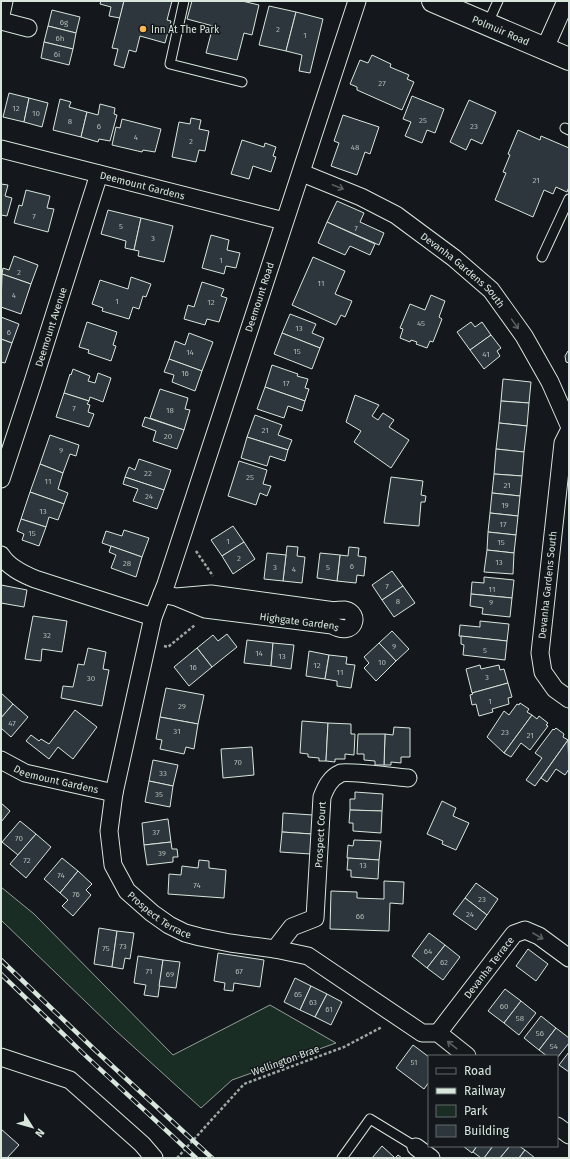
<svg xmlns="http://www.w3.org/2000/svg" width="570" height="1159" font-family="'Fira Sans',sans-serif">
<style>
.green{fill:#1a2d24;stroke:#939e99}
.building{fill:#2c363c;stroke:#d8e6dc}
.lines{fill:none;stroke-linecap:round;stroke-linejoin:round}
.service-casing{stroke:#d8e6dc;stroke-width:11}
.minor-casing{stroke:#d8e6dc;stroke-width:19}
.tertiary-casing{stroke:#d8e6dc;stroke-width:24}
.path{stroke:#9da8a2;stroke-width:2.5;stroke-dasharray:3 2;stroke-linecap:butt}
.service{stroke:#14181c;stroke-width:9}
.minor{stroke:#14181c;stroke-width:17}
.tertiary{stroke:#14181c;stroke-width:22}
.rail-casing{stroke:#d8e6dc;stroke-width:4.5}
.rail{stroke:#14181c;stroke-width:3;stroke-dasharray:9;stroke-linecap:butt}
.oneway{stroke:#59605f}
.poi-dot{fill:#ffb74d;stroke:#14181c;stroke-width:1.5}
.labels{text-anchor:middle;stroke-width:3;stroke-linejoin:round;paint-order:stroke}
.number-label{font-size:8px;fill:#adbab4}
.poi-label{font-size:10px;fill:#d8e6dc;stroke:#14181c;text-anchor:start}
.street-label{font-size:10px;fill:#d8e6dc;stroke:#14181c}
</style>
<rect width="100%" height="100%" fill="#14181c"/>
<polygon class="green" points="1,887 34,914 173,1055 270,1005 336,1043 232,1080 201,1108 115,1030 1,920"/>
<g class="building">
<polygon points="101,1 124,1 120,18 109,16 111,7 100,4"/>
<polygon points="124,1 172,1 167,20 171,21 165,43 140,36 136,52 129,50 124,68 114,65 118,49 112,48"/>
<polygon points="192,1 242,1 259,5 252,35 244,33 237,60 206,53 213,26 187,19"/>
<polygon points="269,6 296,12 286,51 259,45"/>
<polygon points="52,10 80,17 76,33 48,26"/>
<polygon points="296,12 323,19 310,73 299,71 302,55 286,51"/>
<polygon points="48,26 76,33 73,49 44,42"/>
<polygon points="44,42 73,49 69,65 41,58"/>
<polygon points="372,55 391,64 390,67 409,75 407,79 414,82 402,110 357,90 357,87 350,84 360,60 368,63"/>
<polygon points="9,93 29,98 24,122 3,117"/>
<polygon points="412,96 444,109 435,133 427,130 422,143 405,136 411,122 403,119"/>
<polygon points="29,98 48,103 42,127 24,122"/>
<polygon points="60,99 71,102 69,107 87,112 81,137 53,130"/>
<polygon points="469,100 496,112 482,144 471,139 466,150 450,142"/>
<polygon points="100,104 115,108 114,114 117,115 110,141 99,139 98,142 81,137 87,112 98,115"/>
<polygon points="343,115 379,127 370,154 365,152 357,175 331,166 339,143 334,141"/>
<polygon points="191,118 201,120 199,129 209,131 205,151 199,150 196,162 172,157 179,122 190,124"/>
<polygon points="122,119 161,129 155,152 143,150 142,152 112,145 116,127 120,128"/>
<polygon points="518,130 540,140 541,136 569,148 569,187 567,192 556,187 553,194 544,190 533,217 495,200 506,173 503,172 510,155 508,154"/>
<polygon points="242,140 264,147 265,143 276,147 273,156 276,157 271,172 253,166 249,179 231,174"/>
<polygon points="1,184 8,185 5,196 12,198 7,216 1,215"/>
<polygon points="26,190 50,196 47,208 54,209 48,232 14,223 19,205 22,206"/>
<polygon points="337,201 364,213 360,222 384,233 379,245 327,222"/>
<polygon points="108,210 141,218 134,250 125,248 126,241 101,234"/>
<polygon points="141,218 173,226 164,262 138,256 139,251 134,250"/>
<polygon points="327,222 375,244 370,255 350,246 345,255 318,243"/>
<polygon points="211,235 229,240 227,250 240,253 236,268 226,266 224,274 202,268"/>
<polygon points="14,256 38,265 31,284 2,274 3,268 9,270"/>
<polygon points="313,257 345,271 335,294 352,301 345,317 341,315 336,325 292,305"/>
<polygon points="2,274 31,284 21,314 1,307"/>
<polygon points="131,277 151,284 146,297 143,296 139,309 133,307 129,319 102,311 103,308 92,304 100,280 128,289"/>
<polygon points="202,282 224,289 221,296 227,298 219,322 207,319 205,325 184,319 188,305 194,307"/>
<polygon points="431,295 445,301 439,317 442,319 433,342 430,341 427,348 416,344 417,342 411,340 410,342 400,338 403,329 400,328 410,304 425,310"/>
<polygon points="290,314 316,324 312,333 324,338 320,348 282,333"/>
<polygon points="1,317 19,324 12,343 1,339"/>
<polygon points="87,322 117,332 113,345 116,346 111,361 88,353 89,350 79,347"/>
<polygon points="471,322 475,327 482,322 491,335 470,350 457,332"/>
<polygon points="189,333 213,342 202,371 169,359 175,341 185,345"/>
<polygon points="282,333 320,348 312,369 274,354"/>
<polygon points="491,335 501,348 497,351 500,356 484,369 470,350"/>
<polygon points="1,339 12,343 5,363 1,362"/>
<polygon points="568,351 569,351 569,363 566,362 565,356"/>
<polygon points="169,359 202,371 195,391 172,382 174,375 164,372"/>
<polygon points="272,365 298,374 297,376 308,379 305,388 309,389 305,401 265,387"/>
<polygon points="73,369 90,376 88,381 95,383 98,373 111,378 103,402 90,397 89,401 64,393 70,374 71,375"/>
<polygon points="503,379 531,382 529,403 501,401"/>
<polygon points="265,387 305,401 302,411 288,406 284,418 257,409"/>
<polygon points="160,389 188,398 185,409 190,410 184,430 150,418"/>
<polygon points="64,393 89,401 87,404 90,405 88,412 94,414 89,427 56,417"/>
<polygon points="355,395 379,405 372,416 378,420 383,413 394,420 389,427 409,440 391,468 354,442 361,431 346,422"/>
<polygon points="501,401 529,403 527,426 499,423"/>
<polygon points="255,415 282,425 278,435 292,440 288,450 247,437"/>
<polygon points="145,417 184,430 177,449 153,441 156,431 142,426"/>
<polygon points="499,423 527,426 524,452 496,449"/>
<polygon points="50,435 79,445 76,456 70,454 63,473 40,464"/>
<polygon points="247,437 288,450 285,461 270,456 267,466 241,458"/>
<polygon points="496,449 524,452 522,476 494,474"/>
<polygon points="139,459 171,470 164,490 125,477 129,467 135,470"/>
<polygon points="239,461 267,470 263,484 271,486 267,496 260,493 256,505 228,496"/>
<polygon points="40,464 63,473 58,489 68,493 64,504 30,492"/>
<polygon points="494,474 522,476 520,496 492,493"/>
<polygon points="125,477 164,490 157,509 133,501 138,489 123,484"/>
<polygon points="391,477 423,481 421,495 426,496 425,502 421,502 419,526 384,523"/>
<polygon points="30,492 64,504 58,520 49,517 46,527 21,519"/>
<polygon points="492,493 520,496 518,516 490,513"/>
<polygon points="490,513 518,516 516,535 488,532"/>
<polygon points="21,519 46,527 39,546 22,540 24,534 17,531"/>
<polygon points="233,526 244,542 222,556 211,540"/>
<polygon points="124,530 149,538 142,557 102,543 106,531 122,536"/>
<polygon points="488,532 516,535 514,553 487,550"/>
<polygon points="244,542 255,559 233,574 222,556"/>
<polygon points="111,546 142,557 136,577 111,568 116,555 109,552"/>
<polygon points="287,546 298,547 297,556 305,557 302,583 283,581"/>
<polygon points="349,547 359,548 358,556 366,557 364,576 357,575 356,583 337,581 340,555 348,556"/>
<polygon points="487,550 514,553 513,574 484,572"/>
<polygon points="267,553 286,555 283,581 264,579"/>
<polygon points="320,553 340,555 337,581 317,578"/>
<polygon points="392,571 403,586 382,600 372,585"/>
<polygon points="484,577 514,580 512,598 471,594 472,582 484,583"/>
<polygon points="1,585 27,590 24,607 1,603"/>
<polygon points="403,586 415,603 394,617 382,600"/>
<polygon points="471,594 512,598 510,617 482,614 483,608 470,606"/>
<polygon points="33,616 67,621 62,652 42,649 41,661 25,659"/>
<polygon points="480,621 509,624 507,641 459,636 460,625 480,627"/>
<polygon points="392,631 409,649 396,661 379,643"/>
<polygon points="227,634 237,647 212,667 197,648 213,635 218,641"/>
<polygon points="461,636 507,641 505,660 463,655 464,645 461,644"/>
<polygon points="247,640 273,643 271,666 244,663"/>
<polygon points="273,643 294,645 291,669 271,666"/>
<polygon points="379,643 396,661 376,681 364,668 369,663 364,657"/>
<polygon points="88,648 106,652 103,669 109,670 102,706 61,698 63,686 73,687 78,664 84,665"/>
<polygon points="197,648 212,667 189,686 174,667"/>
<polygon points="309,651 329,655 325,679 306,676"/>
<polygon points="329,655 347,657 346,664 355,665 351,688 337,686 337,681 325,679"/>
<polygon points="480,665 481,669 499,665 500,670 504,669 508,683 472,693 466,669"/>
<polygon points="508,683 512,697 508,698 509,704 492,709 493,712 479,716 476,704 472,705 470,695 473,694 472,693"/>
<polygon points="166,688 204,695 198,724 160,717"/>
<polygon points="1,693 13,704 1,718"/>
<polygon points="520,703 529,709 527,712 532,715 504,753 487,737 504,711 509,715 517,704 519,705"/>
<polygon points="13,704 28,717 11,737 1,728 1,718"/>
<polygon points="75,710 97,727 73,759 58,747 49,759 26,741 31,735 39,741 41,739 49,744"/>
<polygon points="532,715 537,719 539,716 548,723 546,725 548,726 530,750 521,743 511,757 504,753"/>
<polygon points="160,717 198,724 194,749 186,747 184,754 160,749 162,740 156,739"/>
<polygon points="302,721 328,723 326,761 319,761 319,758 308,757 308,754 300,753"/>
<polygon points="328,723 351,724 351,734 355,734 354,755 345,754 345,759 335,759 335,762 326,761"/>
<polygon points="394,727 410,728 410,757 401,757 401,763 391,762 391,765 384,765 385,734 393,735"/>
<polygon points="556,728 564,734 563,737 568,740 535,786 526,780 542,758 535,753 553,729 554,730"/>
<polygon points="358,734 385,734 384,765 375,765 375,761 364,760 364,754 357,754"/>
<polygon points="568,740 569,769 565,775 556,769 547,782 541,778"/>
<polygon points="252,747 254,775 223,778 221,749"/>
<polygon points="153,760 178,765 173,786 149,781"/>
<polygon points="149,781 173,786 170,807 145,802"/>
<polygon points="355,792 383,794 382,811 350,810 350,799 355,799"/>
<polygon points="442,801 456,808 453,816 469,823 456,850 442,844 443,841 427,834"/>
<polygon points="1,803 10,811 1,822"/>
<polygon points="350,810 382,811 381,833 353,831 353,823 349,823"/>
<polygon points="283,813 313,815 312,834 282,832"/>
<polygon points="168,819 171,842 144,845 142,823"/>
<polygon points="20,821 36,834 18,855 2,842"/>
<polygon points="282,832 312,834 311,854 280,852"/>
<polygon points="36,834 51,847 26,878 10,864"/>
<polygon points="354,840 381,841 379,860 347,858 348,845 353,846"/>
<polygon points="171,842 172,849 177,849 178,857 173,857 173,862 147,865 144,845"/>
<polygon points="62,858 78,871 60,893 44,879"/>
<polygon points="348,858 379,860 378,879 351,877 351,870 347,870"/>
<polygon points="199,860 209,861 209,868 226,870 224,898 168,894 169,874 181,875 182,866 198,868"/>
<polygon points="78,871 92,884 86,890 91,895 73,916 62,906 68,900 60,893"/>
<polygon points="384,881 404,882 403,904 390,903 389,931 330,929 331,891 357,892 357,898 384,899"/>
<polygon points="476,883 498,899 487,915 465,898"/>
<polygon points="465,898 487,915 476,930 453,914"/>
<polygon points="99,928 117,931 112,967 94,964"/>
<polygon points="117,931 134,933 130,959 125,958 123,969 112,967"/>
<polygon points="429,933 445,945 427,968 412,956"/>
<polygon points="445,945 460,957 443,980 427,968"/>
<polygon points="528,949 548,964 536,981 516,966"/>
<polygon points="218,953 264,960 260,987 234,983 233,991 224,990 225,983 214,981"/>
<polygon points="138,956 163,960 158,997 144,995 146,985 134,983"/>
<polygon points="163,960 180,962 176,988 159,986"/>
<polygon points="295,978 311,986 300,1010 284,1002"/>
<polygon points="311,986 327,994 315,1017 300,1010"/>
<polygon points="505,989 521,1001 504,1023 488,1011"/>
<polygon points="327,994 342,1002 331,1025 315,1017"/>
<polygon points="521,1001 536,1013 519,1035 504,1023"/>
<polygon points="541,1016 556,1028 539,1050 524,1038"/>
<polygon points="556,1028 569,1038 569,1043 557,1058 557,1056 547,1056 539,1050"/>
<polygon points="413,1045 429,1057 429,1082 424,1089 396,1068"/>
<polygon points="569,1052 569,1072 559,1065"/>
<polygon points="1,1129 19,1145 7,1158 1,1158"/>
<polygon points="382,1146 395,1158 398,1155 402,1158 372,1158"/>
<polygon points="463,1146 477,1146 472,1153"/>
<polygon points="477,1146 493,1146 484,1158 481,1158 473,1152"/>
<polygon points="493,1146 510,1146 500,1158 484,1158"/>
<polygon points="510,1146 519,1146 525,1150 519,1158 500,1158"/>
<polygon points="525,1150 535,1158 519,1158"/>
</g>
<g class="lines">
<defs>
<g id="service">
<polyline points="184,1 170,64 242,82"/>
<polyline points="488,23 498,1"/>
<polyline points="565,128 569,130"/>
<polyline points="542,257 569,199"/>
<polyline points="342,1158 370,1119 416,1147"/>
</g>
<g id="minor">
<path id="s1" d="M357,1L166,584L153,617L114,793L109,831L113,865L127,891L152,913L169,925L185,933L200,937L230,943L275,949L308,956L422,1033H438L467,1056"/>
<polyline points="1,15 4,1"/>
<polyline points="1,21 28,28"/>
<polyline points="545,48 566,1"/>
<path id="s2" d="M1,149L284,221"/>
<path id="s3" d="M302,173L361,197L396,215L454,258L491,290L524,336L550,382L569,425"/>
<polyline points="569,431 563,443 540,653 543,672 555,689 569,699"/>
<path id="s4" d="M1,479L33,382L99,174"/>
<path d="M1,555C8,567 23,574 35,579L153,617"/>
<path id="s5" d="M162,594L176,597L205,609L332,625C355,638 361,613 345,610C342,610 338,610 335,611L211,594L176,597"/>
<path id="s6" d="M1,760L25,773L114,793"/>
<path id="s7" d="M275,949L292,927L315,918L322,797C326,787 330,778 341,773C348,771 397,777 408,778"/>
<path id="s8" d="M438,1033L514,934L525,930L539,936L569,958"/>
<polyline points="1,1057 70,1080 142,1144 154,1158"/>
<polyline points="557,1126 569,1135"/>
<polyline points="416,1147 431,1158"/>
</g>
<g id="tertiary">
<path id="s9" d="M433,1L569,59"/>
</g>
</defs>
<use href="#service" class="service-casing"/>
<use href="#minor" class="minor-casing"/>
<use href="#tertiary" class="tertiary-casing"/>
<g class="path">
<polyline points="196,551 213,576"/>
<polyline points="164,646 168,647 195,625"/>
<polyline points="177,1158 244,1084 344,1047 382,1027"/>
</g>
<use href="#service" class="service"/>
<use href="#minor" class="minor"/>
<use href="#tertiary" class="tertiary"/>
<defs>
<g id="rail">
<polyline points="1,960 95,1050 212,1158"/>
<polyline points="1,974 88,1058 196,1158"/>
</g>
</defs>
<use href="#rail" class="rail-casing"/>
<use href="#rail" class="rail"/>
</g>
<defs><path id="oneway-shaft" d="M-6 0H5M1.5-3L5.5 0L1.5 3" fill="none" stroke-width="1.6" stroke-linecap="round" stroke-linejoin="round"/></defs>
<g class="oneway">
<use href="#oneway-shaft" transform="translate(338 187) rotate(22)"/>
<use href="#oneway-shaft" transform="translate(515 324) rotate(55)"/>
<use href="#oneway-shaft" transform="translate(538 936) rotate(30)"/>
<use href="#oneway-shaft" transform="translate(452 1045) rotate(-142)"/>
</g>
<circle class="poi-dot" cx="143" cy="29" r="4"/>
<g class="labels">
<g class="number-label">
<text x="64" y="25">6g</text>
<text x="278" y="32">2</text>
<text x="305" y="38">1</text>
<text x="60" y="41">6h</text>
<text x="57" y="57">6i</text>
<text x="382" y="86">27</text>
<text x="16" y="111">12</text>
<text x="36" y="116">10</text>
<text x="423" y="123">25</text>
<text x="70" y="124">8</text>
<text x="99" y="129">6</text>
<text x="474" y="129">23</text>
<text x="136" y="140">4</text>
<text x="191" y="144">2</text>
<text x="355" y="150">48</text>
<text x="536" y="183">21</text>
<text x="34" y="219">7</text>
<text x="121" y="229">5</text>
<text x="356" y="231">7</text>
<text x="153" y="241">3</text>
<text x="221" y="263">1</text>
<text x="19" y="275">2</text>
<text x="321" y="286">11</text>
<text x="14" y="298">4</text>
<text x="117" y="304">1</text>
<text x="211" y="305">12</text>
<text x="421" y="326">45</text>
<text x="299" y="331">13</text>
<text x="9" y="335">6</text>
<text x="297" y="354">15</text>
<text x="190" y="355">14</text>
<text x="486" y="357">41</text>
<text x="185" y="376">16</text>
<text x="286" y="386">17</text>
<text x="74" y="411">7</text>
<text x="170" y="413">18</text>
<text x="265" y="433">21</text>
<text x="168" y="439">20</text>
<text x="61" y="453">9</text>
<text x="148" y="476">22</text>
<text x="250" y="480">25</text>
<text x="48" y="484">11</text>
<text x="507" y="488">21</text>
<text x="149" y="499">24</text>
<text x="505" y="508">19</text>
<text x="43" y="514">13</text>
<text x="503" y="527">17</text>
<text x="32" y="536">15</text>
<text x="228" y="544">1</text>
<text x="501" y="545">15</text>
<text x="239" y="561">2</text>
<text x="499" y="565">13</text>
<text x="127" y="566">28</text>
<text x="352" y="569">6</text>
<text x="275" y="570">3</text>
<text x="328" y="570">5</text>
<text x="294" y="572">4</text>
<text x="387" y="589">7</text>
<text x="492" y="592">11</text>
<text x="398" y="604">8</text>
<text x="491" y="605">9</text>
<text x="47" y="638">32</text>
<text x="394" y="649">9</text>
<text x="485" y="653">5</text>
<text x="259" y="656">14</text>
<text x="282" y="659">13</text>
<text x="382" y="665">10</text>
<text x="317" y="668">12</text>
<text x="193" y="670">16</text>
<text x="340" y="675">11</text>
<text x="487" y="680">3</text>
<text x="91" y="681">30</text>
<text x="490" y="704">1</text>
<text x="182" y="709">29</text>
<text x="12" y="726">47</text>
<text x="177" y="734">31</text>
<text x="505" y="735">23</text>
<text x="530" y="738">21</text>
<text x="238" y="765">70</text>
<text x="163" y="776">33</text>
<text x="159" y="797">35</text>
<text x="156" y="835">37</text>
<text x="19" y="841">70</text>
<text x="162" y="856">39</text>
<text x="27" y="863">72</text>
<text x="363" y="868">13</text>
<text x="61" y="878">74</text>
<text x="197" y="888">74</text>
<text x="76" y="897">76</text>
<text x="482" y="902">23</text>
<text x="470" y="917">24</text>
<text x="360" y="919">66</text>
<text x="123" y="949">73</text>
<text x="106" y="951">75</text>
<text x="428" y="954">64</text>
<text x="444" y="965">62</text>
<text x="149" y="974">71</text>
<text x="239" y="974">67</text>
<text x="170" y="977">69</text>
<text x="298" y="997">65</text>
<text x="313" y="1005">63</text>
<text x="504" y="1009">60</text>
<text x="329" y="1012">61</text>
<text x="520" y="1021">58</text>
<text x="540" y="1036">56</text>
<text x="554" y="1049">54</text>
<text x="414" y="1065">51</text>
</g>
<g class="poi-label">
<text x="151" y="33">Inn At The Park</text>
</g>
<g class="street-label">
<text dy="4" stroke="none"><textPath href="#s9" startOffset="74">Polmuir Road</textPath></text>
<text dy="4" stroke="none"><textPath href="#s2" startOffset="146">Deemount Gardens</textPath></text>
<text dy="4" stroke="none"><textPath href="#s3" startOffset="190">Devanha Gardens South</textPath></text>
<text transform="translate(259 297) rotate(-72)" y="4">Deemount Road</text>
<text dy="4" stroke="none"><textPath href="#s4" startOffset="160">Deemount Avenue</textPath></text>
<text transform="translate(547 585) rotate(-84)" y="4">Devanha Gardens South</text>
<text dy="4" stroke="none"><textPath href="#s5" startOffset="141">Highgate Gardens</textPath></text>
<text dy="4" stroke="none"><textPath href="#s6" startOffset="59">Deemount Gardens</textPath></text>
<text dy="4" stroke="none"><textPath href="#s7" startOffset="136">Prospect Court</textPath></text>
<text dy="4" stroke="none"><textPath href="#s1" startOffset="972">Prospect Terrace</textPath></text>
<text dy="4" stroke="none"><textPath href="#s8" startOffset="83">Devanha Terrace</textPath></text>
<text transform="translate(285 1060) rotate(-20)" y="4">Wellington Brae</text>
</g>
</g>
<rect width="570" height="1159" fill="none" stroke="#d8e6dc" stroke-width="4"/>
<rect x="428" y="1055" width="130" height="92" fill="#14181c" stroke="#626a69"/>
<rect x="436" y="1068" width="20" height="6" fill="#14181c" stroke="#626a69"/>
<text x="464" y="1075" font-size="12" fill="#d8e6dc">Road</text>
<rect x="436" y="1088" width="20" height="6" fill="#d8e6dc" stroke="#626a69"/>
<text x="464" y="1095" font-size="12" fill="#d8e6dc">Railway</text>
<rect x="436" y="1105" width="20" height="12" fill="#1a2d24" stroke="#626a69"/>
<text x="464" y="1115" font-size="12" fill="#d8e6dc">Park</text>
<rect x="436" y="1125" width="20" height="12" fill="#2c363c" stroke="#626a69"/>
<text x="464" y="1135" font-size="12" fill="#d8e6dc">Building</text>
<g transform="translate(32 1127) rotate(127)" stroke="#14181c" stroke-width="3" paint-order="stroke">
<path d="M0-3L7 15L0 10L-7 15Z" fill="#d8e6dc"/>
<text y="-6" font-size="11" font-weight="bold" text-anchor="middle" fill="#d8e6dc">N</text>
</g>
</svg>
